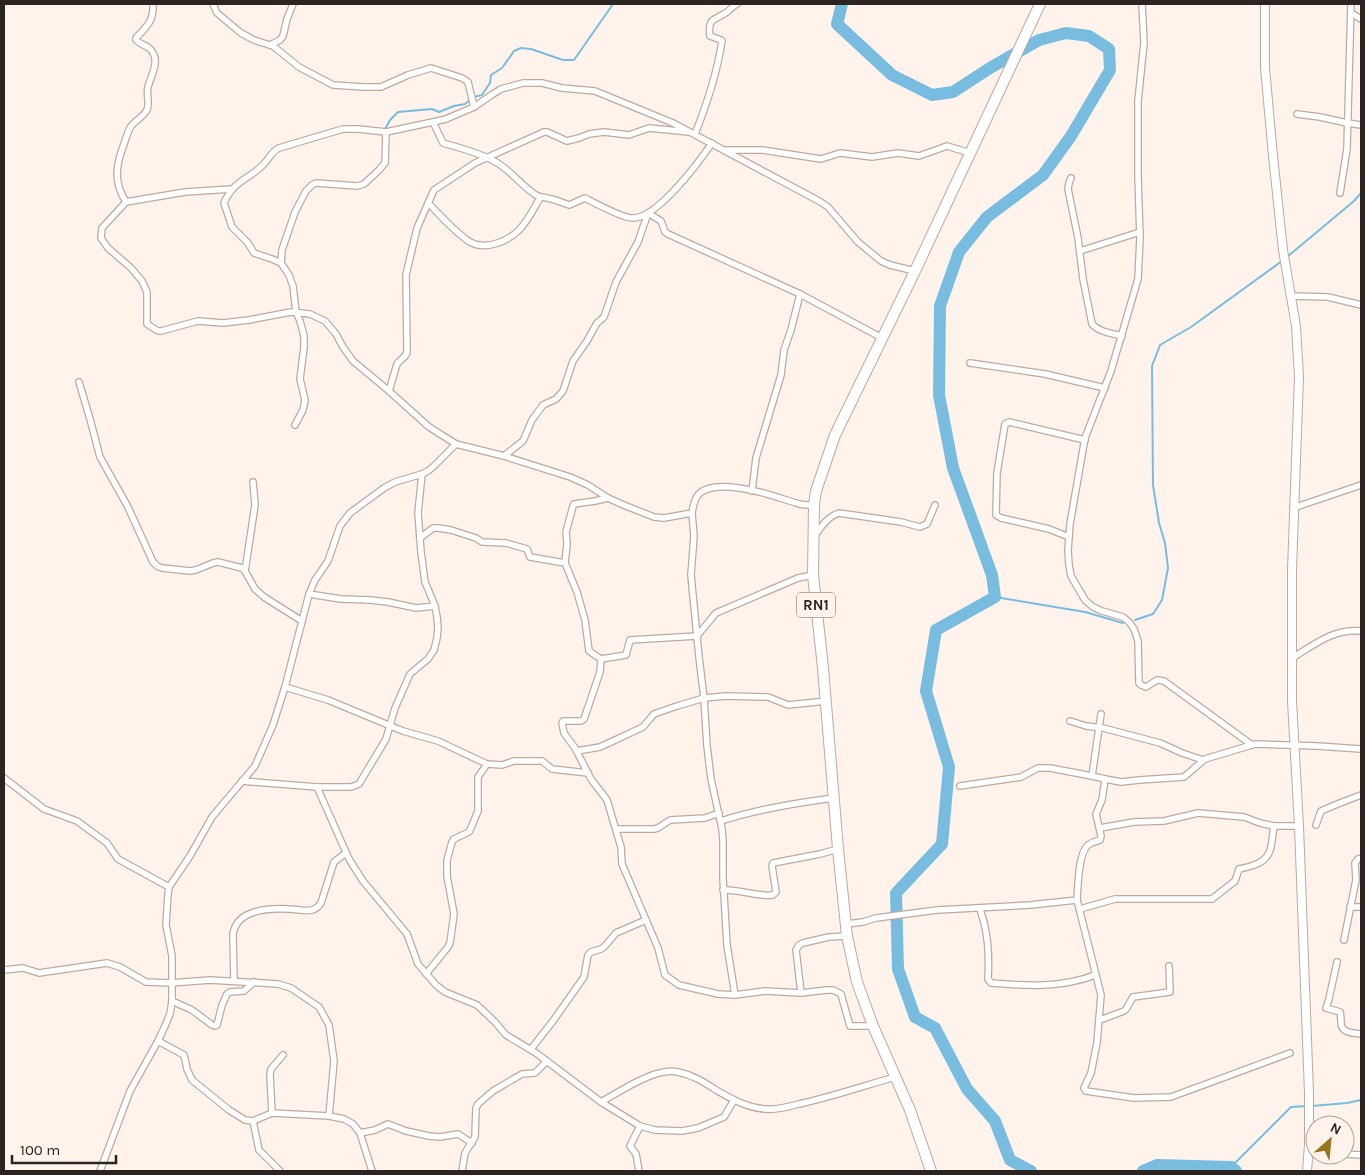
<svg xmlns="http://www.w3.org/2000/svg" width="1365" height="1175" font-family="Karla,sans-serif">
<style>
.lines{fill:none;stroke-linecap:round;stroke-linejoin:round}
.stream{stroke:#78bddf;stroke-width:2}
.river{stroke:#78bddf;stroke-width:12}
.minor-casing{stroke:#bcaa9f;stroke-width:8}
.secondary-casing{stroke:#bcaa9f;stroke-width:10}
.trunk-casing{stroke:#bcaa9f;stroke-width:12}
.minor{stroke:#fff;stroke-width:5.5}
.secondary{stroke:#fff;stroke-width:8}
.trunk{stroke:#fff;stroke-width:10}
.labels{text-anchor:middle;stroke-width:5;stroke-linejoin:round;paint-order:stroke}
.shield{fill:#fff3ec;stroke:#6b625d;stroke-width:1}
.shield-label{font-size:15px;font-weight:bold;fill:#2b2420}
</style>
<rect width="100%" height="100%" fill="#fff3ec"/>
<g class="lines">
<g class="stream">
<polyline points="474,97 482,95 490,83 491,75 502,68 514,51 521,48 531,49 563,60 574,60 613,4"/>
<polyline points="385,129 390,120 398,112 432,109 439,112 454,106 465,104 470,100"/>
<polyline points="1287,257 1354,201 1361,193"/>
<polyline points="995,597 1085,612 1123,623"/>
<polyline points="1135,620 1153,614 1162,600 1168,568 1165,543 1159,523 1153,485 1152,366 1160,345 1191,327 1282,261"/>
<polyline points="1312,1106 1347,1103 1361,1100"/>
<polyline points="1231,1167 1291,1107 1307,1106"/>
</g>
<g class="river">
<polyline points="842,4 837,24 892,75 932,95 953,92 990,68 1039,40 1066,33 1089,36 1109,49 1110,70 1071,136 1043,175 987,217 959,252 940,306 939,395 953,468 992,575 995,597 936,630 926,691 949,767 942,844 896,893 898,969 915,1017 935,1028 967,1089 995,1121 1010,1160 1031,1171"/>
<polyline points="1143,1171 1157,1165 1231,1167 1236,1171"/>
</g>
<defs>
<g id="minor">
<polyline points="213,4 217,13 241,33 254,40 273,46 299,67 333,85 364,87 381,87 408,75 431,68 462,78 468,82 474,107"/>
<polyline points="1142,4 1144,43 1138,101 1138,176 1140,238 1138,279 1111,371 1085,438 1070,524 1068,550 1069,565 1071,576 1085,600 1093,607 1102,611 1123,617 1129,622 1134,629 1138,641 1139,683 1141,685 1146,687 1157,680 1164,681 1252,745"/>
<polyline points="1351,13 1361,19"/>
<polyline points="270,45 280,40 283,36 287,19 293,4"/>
<polyline points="1297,114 1320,117 1347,123 1361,125"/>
<path d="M433,122L443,143C460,148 478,152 494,161C510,169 520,185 536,195C541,198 545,197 551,199C557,200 563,203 569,205L585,198C595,203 622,218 632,218C656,220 699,162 712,143"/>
<path d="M695,134C707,104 717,73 722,41L721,40L710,36C707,17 716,20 727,12C730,10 733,6 737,4"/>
<polyline points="727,150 762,150 821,159 840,153 872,157 898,153 919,156 947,146 970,153"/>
<path d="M1071,178L1069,183L1068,189L1078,238L1083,279L1092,324C1099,332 1111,333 1122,336"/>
<path d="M232,189L185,192L126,202L102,228L101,238L108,248L131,268L142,281L147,292V324L158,331H161L198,321L223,323L249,320L291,312L310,314L325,321L336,334L343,347L353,361L389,391L429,427L456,444L504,456L570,477L588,485L608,498L626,506L654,517L664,518L692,513C693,507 694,500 698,495C713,478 762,492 780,498C787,500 793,502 799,504C804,505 809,505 814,505"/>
<polyline points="1340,193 1347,149 1351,4"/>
<path d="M126,202C113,182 116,165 124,144C126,138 128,131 131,126C136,120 143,117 147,110C150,103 146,95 148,87C151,75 162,59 149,48C145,45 140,44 136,40V38C147,26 154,21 153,4"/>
<path d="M428,203C440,215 453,230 467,240C483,252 507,242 519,230C528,221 534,208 540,198"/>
<polyline points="648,213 661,221 665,232 668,234 800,294 882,338"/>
<polyline points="1080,251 1140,232"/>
<polyline points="281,263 282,250 295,212 306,191 312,185 316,183 357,186 364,184 379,170 385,163 386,132"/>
<polyline points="1291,296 1328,297 1361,305"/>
<polyline points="970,363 1045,374 1105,388"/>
<polyline points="79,382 90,419 100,457 128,507 153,562 157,566 162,568 190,571 196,570 213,563 218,562 242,568 245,571 255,589 264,597 302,621"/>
<path d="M389,391L397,364C400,359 406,358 407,352L406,275L417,228L434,190L475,163L544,132H547L567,141L579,138L589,134L604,132L629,135L649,128L689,132"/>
<path d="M295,425L303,410L305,400L300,379L304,347V336L300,321L296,312L293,286L289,275L281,263L272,259L254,253L248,243L232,227L224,203C234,180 248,180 263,165C269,159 271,152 279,148L343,129H358L386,132L433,122L446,119L474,107L493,94L501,89L523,83H542L562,88L595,91L673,123L819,201L828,207L858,242L881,261L890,265L915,271"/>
<polyline points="504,456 523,441 532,420 543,405 556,399 563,391 573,361 587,341 597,323 604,317 616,282 638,242 648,213"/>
<polyline points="752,491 756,458 781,375 784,350 791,330 800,294"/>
<polyline points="608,498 595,501 574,504 573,506 566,532 567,544 565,563 577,592 585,620 589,651 601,659 600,672 584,719 581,721 563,721 562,723 564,733 575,748 591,779 607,800 621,847 622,864 658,948 665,975 679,985 718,994 735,995 765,991 801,993 827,990 833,990 841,994 850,1026 873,1026"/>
<polyline points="1293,508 1361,485"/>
<polyline points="692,513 694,536 691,575 699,657 704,698 707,746 711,779 722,829 723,841 723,878 727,945 735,995"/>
<path d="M814,537C821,527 827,517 839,513L901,522L920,527L927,524L935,505"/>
<polyline points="1069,537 1049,529 1001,518 996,515 997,473 1005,424 1009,422 1085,440"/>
<polyline points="420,538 433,528 438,528 451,530 476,538 482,542 506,543 527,549 530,557 565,563"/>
<polyline points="245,571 255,505 253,482"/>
<polyline points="309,594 341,599 370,600 388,602 416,608 435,606"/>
<path d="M1292,658C1314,645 1334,628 1361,631"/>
<polyline points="601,659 626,655 630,640 697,636 716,613 798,578 813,575"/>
<polyline points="285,687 328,700 403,731 438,741 487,764 502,765 514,761 542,761 552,769 588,773"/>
<polyline points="1070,721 1086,726 1103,728 1160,743 1182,753 1203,760"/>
<polyline points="577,751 600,747 611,742 643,727 654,714 677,706 704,698 726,696 768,697 788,705 826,701"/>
<polyline points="4,778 44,809 77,821 107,843 118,859 169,887"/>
<polyline points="1105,779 1121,782 1139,780 1184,777 1205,759 1255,744 1317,746 1361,749"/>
<path d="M242,781L317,787L349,859L363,881L407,934L418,964L436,985L445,992L477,1005L495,1022L506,1035L536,1053L601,1102C621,1091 655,1067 678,1072C693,1075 704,1082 716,1090C732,1099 747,1108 766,1109C777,1110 788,1107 799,1104C832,1097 863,1086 895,1077"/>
<polyline points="960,786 1021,777 1038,768 1050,768 1092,776"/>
<polyline points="317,787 351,787 359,784 386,739 395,708 410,674 428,659 434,650 437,638 438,627 437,617 435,606 425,582 421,552 418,513 422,474"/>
<path d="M721,821C758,809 795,803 834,798"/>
<polyline points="1316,825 1321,811 1340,803 1361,795"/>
<polyline points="1100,828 1134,822 1164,821 1198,813 1244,817 1260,823 1274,826 1299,826"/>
<polyline points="616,829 654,829 658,828 670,820 705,818 719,813"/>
<path d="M723,890C740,889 756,897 773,895L776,892L772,866L773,863L820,854L838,849"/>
<polyline points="1077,900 1101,995 1097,1043 1091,1073 1084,1088 1086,1091 1134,1098 1171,1097 1290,1053"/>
<polyline points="1350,907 1361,907"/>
<path d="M980,908C981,915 984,920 985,927C989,945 989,961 988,979L991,983C1026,986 1062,988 1095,975"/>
<path d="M1080,909L1115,899H1212L1235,881L1239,869C1244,868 1249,867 1254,865C1274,859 1271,842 1274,826"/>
<path d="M846,924L863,922L876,918L937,910L1030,905L1077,900C1078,888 1078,853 1088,845C1091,843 1096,841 1100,840L1101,836L1096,814L1102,800L1105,779L1092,776L1101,714"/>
<polyline points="1344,940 1356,880 1355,863 1358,859 1361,858"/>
<path d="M1337,962L1329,999L1326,1008L1340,1012C1341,1016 1341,1019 1341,1024C1342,1033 1354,1033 1361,1034"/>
<polyline points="4,970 23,968 39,973 107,963 120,967 146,982 171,983 210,980 278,984 291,988 319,1007 329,1025 334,1061 329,1116"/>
<polyline points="426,974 448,947 450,943 454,914 447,876 447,860 452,842 454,839 469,832 471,828 478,811 478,777 487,764"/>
<path d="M234,981L233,934C237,909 270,908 289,909C296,909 305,912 312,910C316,909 319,906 321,903L334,862L346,853"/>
<polyline points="801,993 796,950 799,945 803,943 829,937 847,936"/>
<polyline points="172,1001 192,1010 212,1025 215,1026 217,1025 222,1005 227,994 230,992 244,991 254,982"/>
<polyline points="1100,1020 1124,1011 1126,1009 1133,997 1170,992 1169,966"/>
<polyline points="158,1041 184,1055 187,1069 192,1080 229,1110 245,1120 253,1121 272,1113 329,1116 344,1119 353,1124 360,1133 372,1171"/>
<polyline points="531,1049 553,1021 584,977 588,955 591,952 601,949 604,947 616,933 646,920"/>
<polyline points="601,1102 640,1126 655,1130 682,1131 698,1128 724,1117 734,1100"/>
<polyline points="272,1113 270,1075 271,1069 283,1055"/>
<polyline points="253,1121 259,1150 280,1171"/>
<polyline points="360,1133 375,1130 388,1124 406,1131 429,1136 440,1137 458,1134 472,1143"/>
<polyline points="1345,1154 1361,1155"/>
<polyline points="100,1171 130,1091 158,1041 165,1026 170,1014 172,1001 172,956 166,925 168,894 169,887 190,856 212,817 255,766 273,725 285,687 309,594 315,580 328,561 340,526 350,513 384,488 395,482 422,474 428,471 434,466 456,444"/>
<polyline points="462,1171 465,1153 475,1137 476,1108 478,1104 493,1091 522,1074 535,1073 547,1061"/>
<polyline points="639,1171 636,1154 630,1146 640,1126"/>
</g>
<polyline id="secondary" points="1265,4 1265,68 1273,156 1283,250 1296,326 1299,377 1292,570 1292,701 1299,826 1309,1093 1309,1145 1307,1171"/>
<polyline id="trunk" points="931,1171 910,1110 873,1026 857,982 847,936 838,849 823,668 813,575 814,505 816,491 835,435 915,271 1040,4"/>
</defs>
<use href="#minor" class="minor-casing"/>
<use href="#secondary" class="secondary-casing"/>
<use href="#trunk" class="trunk-casing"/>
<use href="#minor" class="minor"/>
<use href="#secondary" class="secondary"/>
<use href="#trunk" class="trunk"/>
</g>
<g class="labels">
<rect class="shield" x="797" y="592.5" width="38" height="25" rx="4"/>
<g class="shield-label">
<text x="816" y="610">RN1</text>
</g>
</g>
<rect width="1365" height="1175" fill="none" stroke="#2b2420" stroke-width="10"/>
<g transform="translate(1330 1140) rotate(27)"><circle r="24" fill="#fff3ec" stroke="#aaa09a"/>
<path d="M0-4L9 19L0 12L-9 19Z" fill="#97741e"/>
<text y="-8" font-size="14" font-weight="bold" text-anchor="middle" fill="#2b2420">N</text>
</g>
<path d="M12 1155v8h104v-8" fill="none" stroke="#2b2420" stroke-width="2.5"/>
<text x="20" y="1155" font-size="15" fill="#2b2420" stroke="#fff3ec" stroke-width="4" paint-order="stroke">100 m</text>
</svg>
